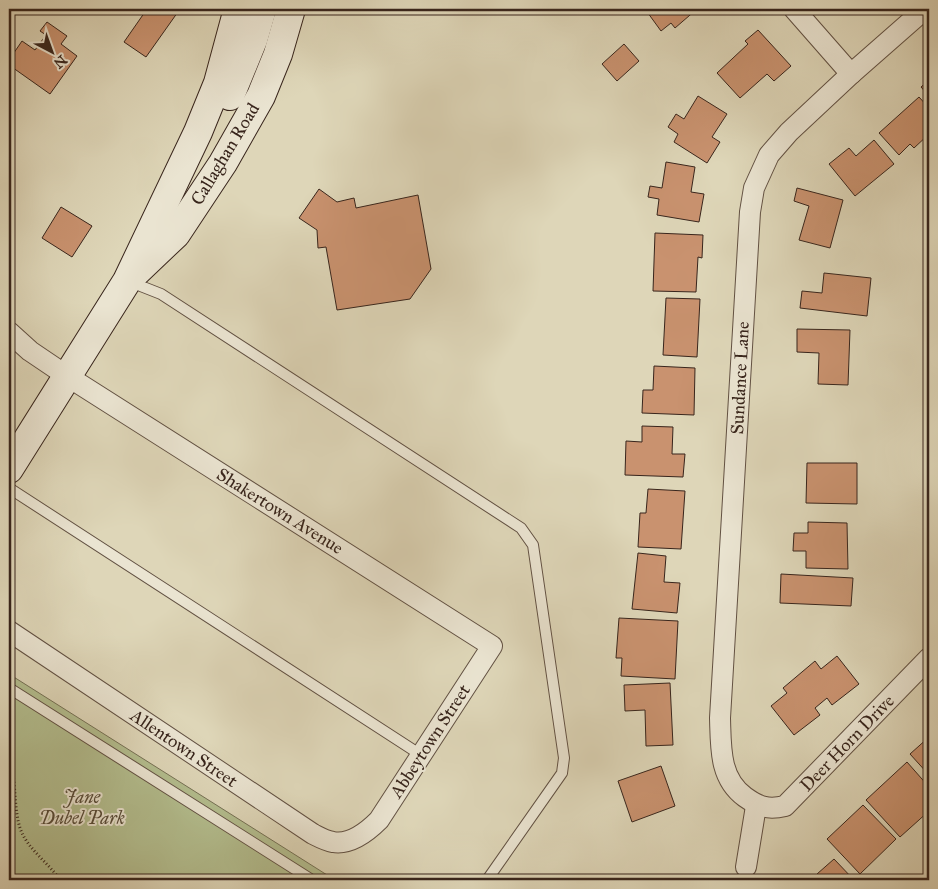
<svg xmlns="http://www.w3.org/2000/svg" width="938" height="889" font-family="'IM FELL Great Primer',serif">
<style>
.green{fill:#b3bd8e;stroke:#767155}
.building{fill:#c9926f;stroke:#38251c}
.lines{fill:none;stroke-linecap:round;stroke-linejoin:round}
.lane-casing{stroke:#625143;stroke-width:12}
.street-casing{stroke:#625143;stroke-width:22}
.secondary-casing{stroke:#38251c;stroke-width:30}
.path{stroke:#38251c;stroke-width:3;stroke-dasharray:1 2.5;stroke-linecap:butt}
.lane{stroke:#eae4d1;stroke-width:10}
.street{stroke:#eae4d1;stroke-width:20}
.secondary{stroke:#eae4d1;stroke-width:28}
.labels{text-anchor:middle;stroke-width:4;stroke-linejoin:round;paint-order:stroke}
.street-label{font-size:18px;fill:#38251c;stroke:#eae4d1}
.park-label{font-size:18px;font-style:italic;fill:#574b38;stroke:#eae4d1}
</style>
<rect width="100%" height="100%" fill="#ded6b8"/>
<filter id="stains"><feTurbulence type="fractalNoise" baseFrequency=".004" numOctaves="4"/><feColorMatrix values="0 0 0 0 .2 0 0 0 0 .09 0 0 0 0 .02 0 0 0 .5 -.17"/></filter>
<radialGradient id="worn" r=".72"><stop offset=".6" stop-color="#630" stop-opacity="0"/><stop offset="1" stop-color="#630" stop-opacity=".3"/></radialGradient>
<polygon class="green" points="9,674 335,880 9,880"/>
<g class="building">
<polygon points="147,9 180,9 146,57 124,42"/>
<polygon points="645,9 697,9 675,28 671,23 661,31"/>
<polygon points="47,22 67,36 61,44 77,56 50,94 9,65 9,60 22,41 35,50 46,35 40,31"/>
<polygon points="758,30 791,66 774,81 767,74 740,98 717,73 748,44 745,41"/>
<polygon points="624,44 639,61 617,81 602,64"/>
<polygon points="929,80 929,96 921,87"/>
<polygon points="698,96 727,114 712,137 720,142 707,163 674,142 678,134 668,127 676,114 684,119"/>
<polygon points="919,97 929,108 929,134 914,148 910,144 899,155 879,133"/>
<polygon points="874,140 894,164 855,196 829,164 849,148 856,156"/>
<polygon points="666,162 695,167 691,192 704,194 699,222 657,215 659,199 648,197 650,186 662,188"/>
<polygon points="797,188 843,200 830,248 799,240 809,206 794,201"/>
<polygon points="319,189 337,202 354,198 356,208 418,195 431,269 410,299 337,310 326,247 318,248 317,230 299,218"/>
<polygon points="61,207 92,226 72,257 42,238"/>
<polygon points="655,233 703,235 702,258 698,257 696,292 653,291"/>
<polygon points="824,273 871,278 867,316 800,308 802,291 822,293"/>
<polygon points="666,298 700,299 697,357 663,355"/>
<polygon points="797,329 850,330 848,385 818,384 819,353 797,352"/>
<polygon points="654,366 695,368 694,415 642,413 643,390 653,390"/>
<polygon points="642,426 673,427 672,454 685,454 683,477 625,475 626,441 642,442"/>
<polygon points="807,463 857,463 857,504 806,503"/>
<polygon points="929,466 929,512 924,512"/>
<polygon points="648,489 685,491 681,549 638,547 640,513 646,513"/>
<polygon points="808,522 847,523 848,569 806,568 806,551 793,551 794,533 808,533"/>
<polygon points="638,553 666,556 664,582 680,583 677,613 632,609"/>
<polygon points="781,574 853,578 851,606 780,603"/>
<polygon points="619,618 678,621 675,679 621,676 622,658 616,658"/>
<polygon points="837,656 859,684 832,705 827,698 815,708 820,715 794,735 771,706 787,693 783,688 815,661 821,669"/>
<polygon points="670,683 673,745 646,746 645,710 625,711 624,685"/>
<polygon points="929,737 929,775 910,754"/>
<polygon points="907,762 929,787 929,811 900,837 866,800"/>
<polygon points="661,766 675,806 632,822 618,781"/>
<polygon points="863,805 896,839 860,874 827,839"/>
<polygon points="834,859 854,880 823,880 817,874"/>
</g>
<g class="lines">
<defs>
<g id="lane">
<polyline points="128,281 161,294 521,528 533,545 564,758 562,773 487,880"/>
<polyline points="9,488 421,755"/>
<polyline points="9,688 312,880"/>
</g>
<g id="street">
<polyline points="794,9 851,74"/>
<path d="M925,9L851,74L789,132L769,155L754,188L750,212L720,718C721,747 719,778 745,797C759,807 768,810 785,806L929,658"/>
<path d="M9,332L30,351L67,376L492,646L379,820C368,831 350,845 333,842C326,841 319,837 313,834L9,631"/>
<polyline points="746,867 756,806"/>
</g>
<g id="secondary">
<polyline points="230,96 253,40 262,9"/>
<polyline points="137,271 176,234 223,163 261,96 278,54 291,9"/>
<polyline points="9,469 127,281 198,132 218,83 238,9"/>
</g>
</defs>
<use href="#lane" class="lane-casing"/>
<use href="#street" class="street-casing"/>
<use href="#secondary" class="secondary-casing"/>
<path class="path" d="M9,758C17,781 13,805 20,828C27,849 48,862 60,880"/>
<use href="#lane" class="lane"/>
<use href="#street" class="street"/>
<use href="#secondary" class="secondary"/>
</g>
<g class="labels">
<g class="street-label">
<text transform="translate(225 154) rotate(-59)" y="6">Callaghan Road</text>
<text transform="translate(740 378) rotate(-87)" y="6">Sundance Lane</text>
<text transform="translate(280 511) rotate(32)" y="6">Shakertown Avenue</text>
<text transform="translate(430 741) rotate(-57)" y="6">Abbeytown Street</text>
<text transform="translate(847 743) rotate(-46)" y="6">Deer Horn Drive</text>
<text transform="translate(184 748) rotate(34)" y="6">Allentown Street</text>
</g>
<g class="park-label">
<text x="82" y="803">Jane<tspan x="82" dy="21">Dubel Park</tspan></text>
</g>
</g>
<rect width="938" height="889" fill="none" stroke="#ded6b8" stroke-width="30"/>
<rect x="10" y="10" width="918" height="869" fill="none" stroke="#38251c" stroke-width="2.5"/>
<rect x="15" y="15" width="908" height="859" fill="none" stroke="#38251c"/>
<g transform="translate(52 52) rotate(139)" stroke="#eae4d1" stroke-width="4" paint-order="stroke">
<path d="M0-4L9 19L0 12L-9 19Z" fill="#38251c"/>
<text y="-8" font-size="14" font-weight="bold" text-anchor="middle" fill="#38251c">N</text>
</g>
<rect width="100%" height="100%" filter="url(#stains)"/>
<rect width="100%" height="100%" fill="url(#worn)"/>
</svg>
